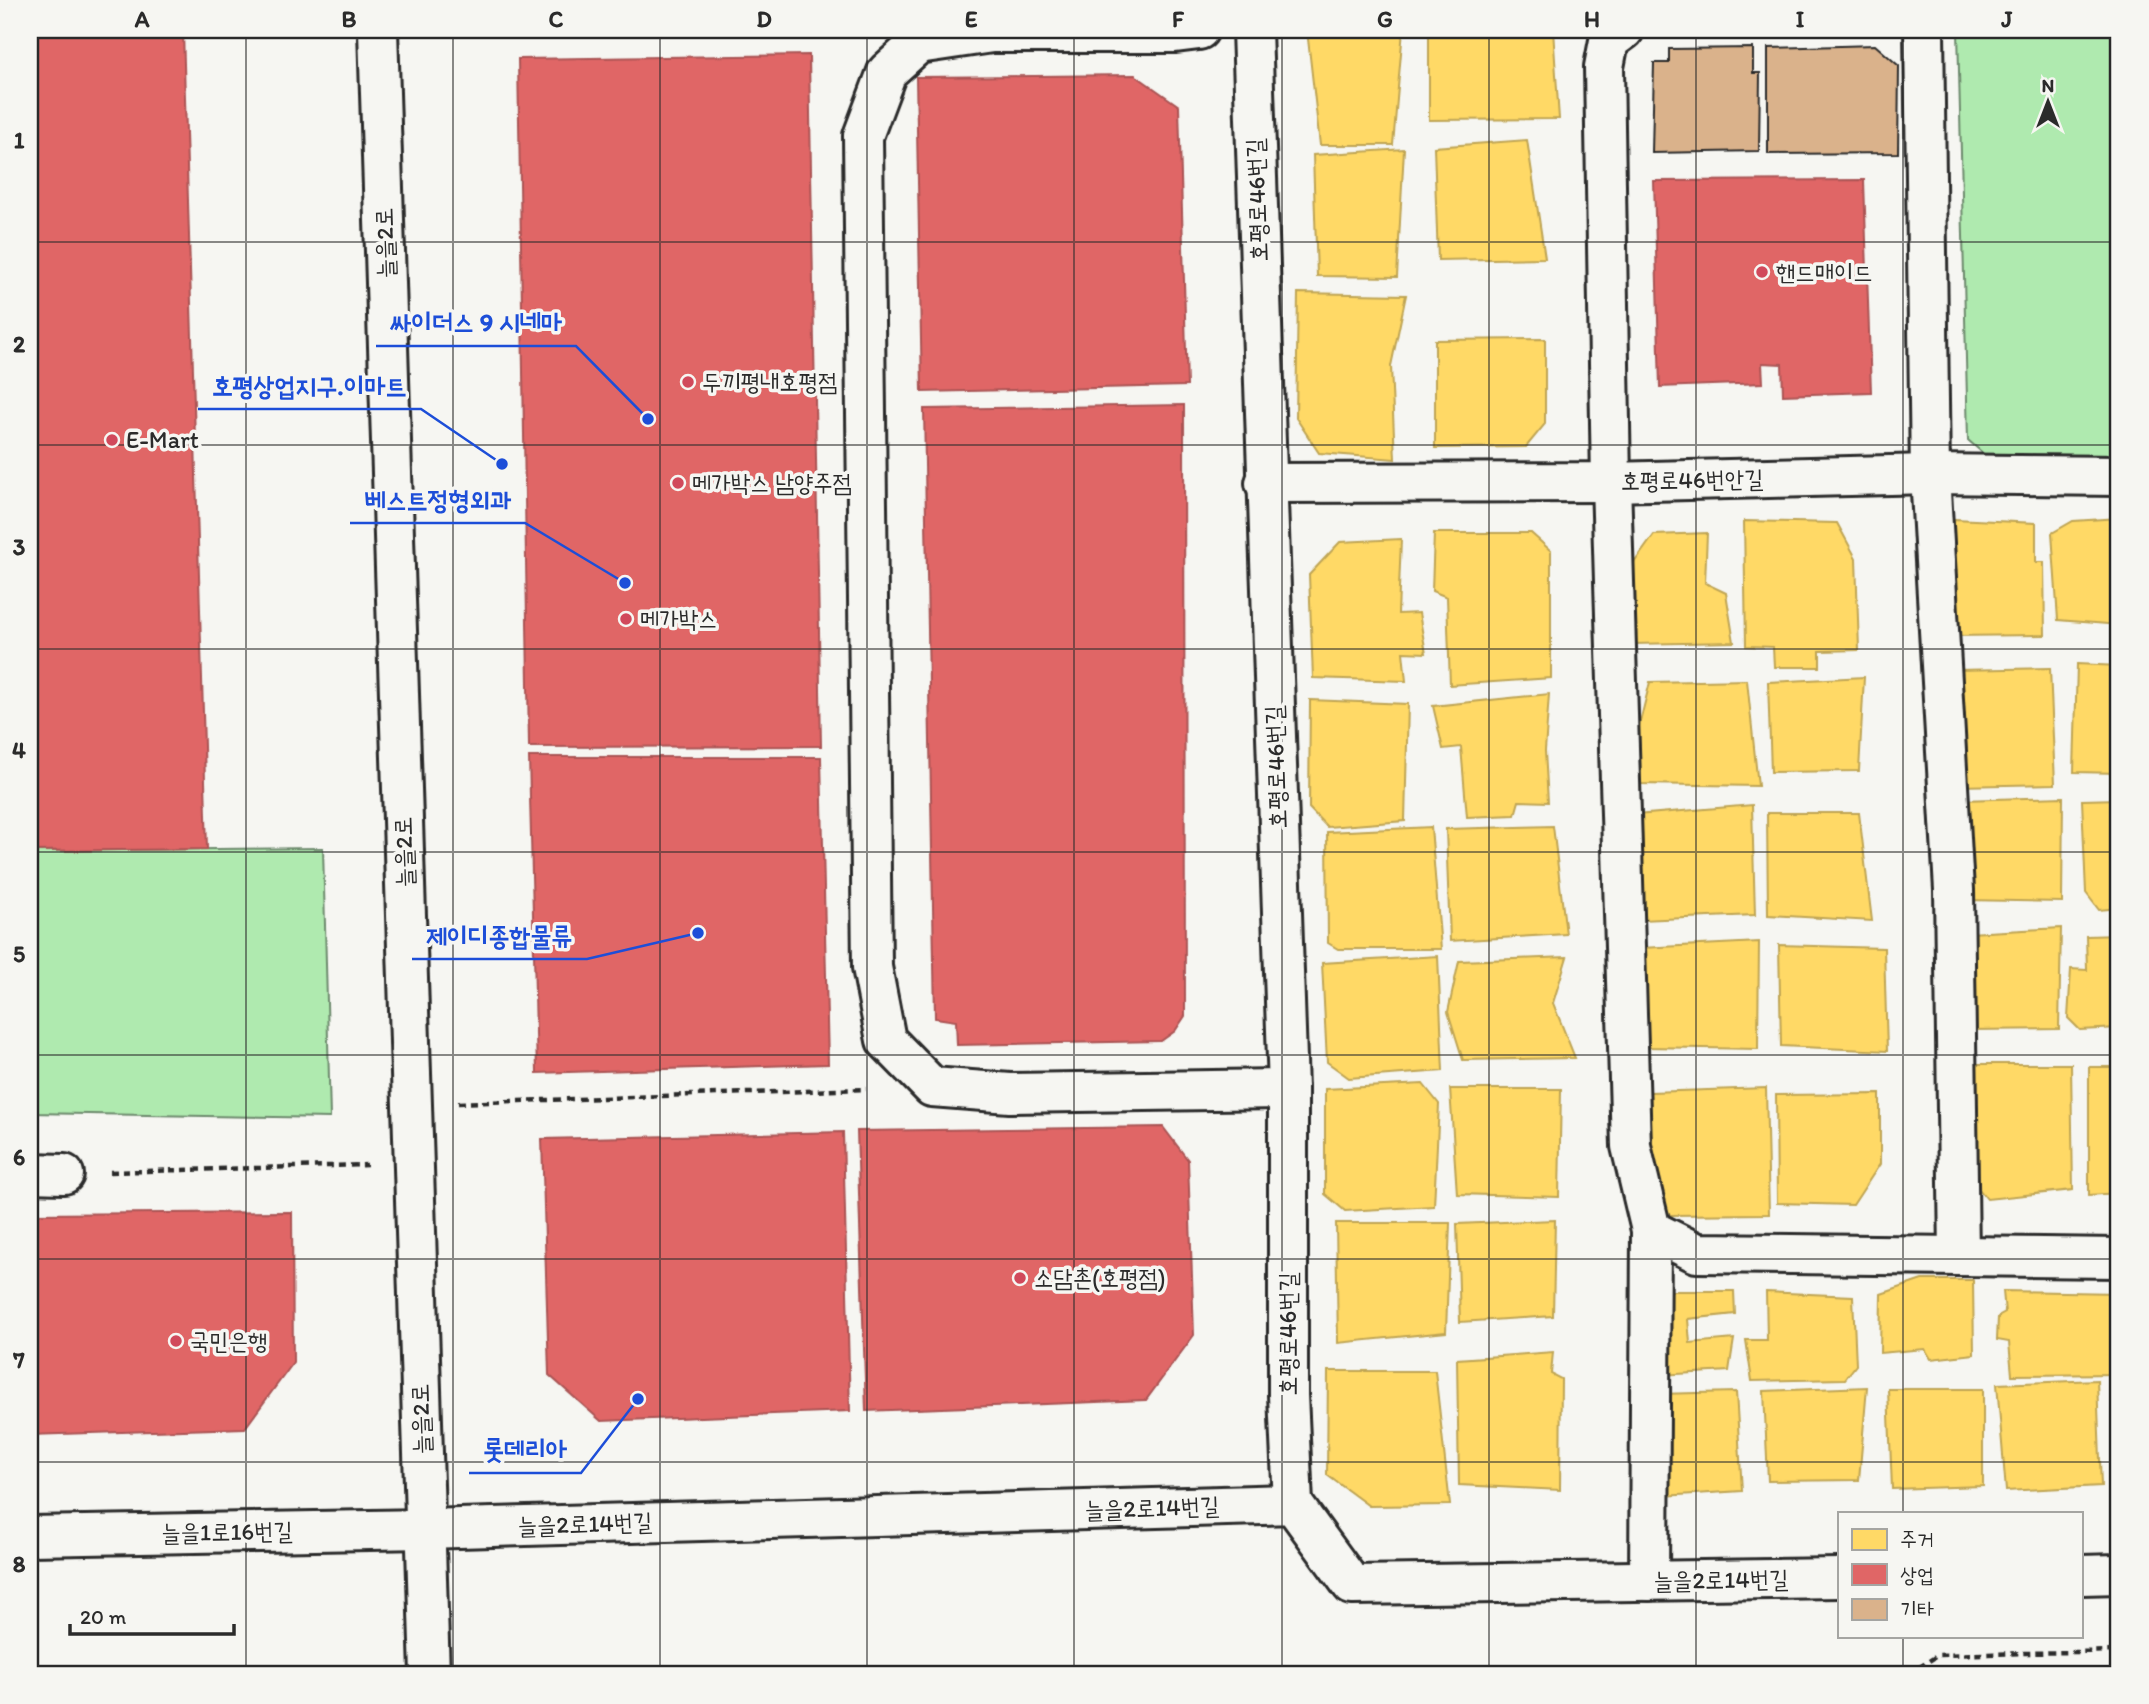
<svg xmlns="http://www.w3.org/2000/svg" width="2149" height="1704" font-family="Itim,'Poor Story',sans-serif">
<style>
.green{fill:#afeaaf;stroke:#6d8a6d;stroke-width:2}
.homes{fill:#ffd966;stroke:#bfa554;stroke-width:2}
.shops{fill:#e06666;stroke:#aa5454;stroke-width:2}
.building{fill:#dab28b;stroke:#2b2b2b;stroke-width:2}
.lines{fill:none;stroke-linecap:round;stroke-linejoin:round}
.minor-casing{stroke:#2b2b2b;stroke-width:44}
.path{stroke:#2b2b2b;stroke-width:4.5;stroke-dasharray:7 5;stroke-linecap:butt}
.minor{stroke:#f6f6f2;stroke-width:38}
.grid{fill:none;stroke:#2b2b2b;stroke-width:2;stroke-opacity:0.55}
.poi-dot{fill:#d1495b;stroke:#f6f6f2;stroke-width:2.5}
.labels{text-anchor:middle;stroke-width:7;stroke-linejoin:round;paint-order:stroke}
.street-label{font-size:24px;fill:#2b2b2b;stroke:#f6f6f2}
.poi-label{font-size:24px;fill:#2b2b2b;stroke:#f6f6f2;text-anchor:start}
.leader{fill:none;stroke:#1d4ed8;stroke-width:2.5}
.callout-dot{fill:#1d4ed8;stroke:#f6f6f2;stroke-width:2.5}
.callout-label{font-size:26px;text-anchor:middle;font-weight:bold;fill:#1d4ed8;stroke:#f6f6f2;stroke-width:7;stroke-linejoin:round;paint-order:stroke}
.neatline{fill:none;stroke:#2b2b2b;stroke-width:2.5}
.grid-label{font-size:23px;text-anchor:middle;font-weight:bold;fill:#2b2b2b}
</style>
<rect width="100%" height="100%" fill="#f6f6f2"/>
<filter id="ink" filterUnits="userSpaceOnUse"><feTurbulence type="fractalNoise" baseFrequency=".0143" numOctaves="2"/><feDisplacementMap in="SourceGraphic" scale="14" xChannelSelector="R" yChannelSelector="G"/><feConvolveMatrix kernelMatrix="1 2 1 2 8 2 1 2 1" color-interpolation-filters="sRGB"/></filter>
<g filter="url(#ink)">
<g class="green">
<polygon points="1958,30 2119,30 2119,455 1986,456 1968,440"/>
<polygon points="323,848 330,1118 30,1113 30,851"/>
</g>
<g class="homes">
<polygon points="1307,30 1403,30 1393,145 1320,145"/>
<polygon points="1429,30 1553,30 1559,119 1429,120"/>
<polygon points="1527,140 1545,258 1438,260 1434,147"/>
<polygon points="1404,149 1397,277 1317,276 1313,155"/>
<polygon points="1298,293 1406,295 1391,366 1395,459 1319,453 1296,418"/>
<polygon points="1545,339 1545,424 1526,447 1435,448 1435,340"/>
<polygon points="2119,518 2119,625 2058,620 2052,533 2073,521"/>
<polygon points="1954,519 2036,523 2036,562 2044,562 2045,635 1950,636"/>
<polygon points="1744,521 1837,523 1856,558 1859,650 1820,651 1820,667 1774,667 1773,647 1746,646"/>
<polygon points="1434,533 1531,533 1551,551 1551,678 1450,685 1447,597 1432,591"/>
<polygon points="1707,533 1705,583 1726,593 1734,642 1632,644 1631,567 1654,535"/>
<polygon points="1401,539 1398,614 1419,613 1426,653 1403,652 1406,681 1313,678 1309,575 1340,542"/>
<polygon points="2077,664 2119,666 2119,773 2074,772"/>
<polygon points="2050,668 2055,784 1958,786 1957,670"/>
<polygon points="1864,677 1859,771 1771,772 1768,682"/>
<polygon points="1747,680 1758,786 1639,784 1638,730 1650,682"/>
<polygon points="1549,694 1545,751 1548,802 1519,801 1515,815 1467,817 1461,747 1443,749 1433,706"/>
<polygon points="1310,700 1408,704 1405,821 1327,827 1309,808"/>
<polygon points="2063,797 2062,902 1965,900 1962,800"/>
<polygon points="2119,799 2119,908 2099,910 2086,893 2082,800"/>
<polygon points="1752,805 1755,915 1641,920 1636,815"/>
<polygon points="1767,813 1859,813 1872,921 1768,915"/>
<polygon points="1553,826 1566,934 1450,941 1446,829"/>
<polygon points="1431,827 1441,949 1338,949 1328,943 1327,832"/>
<polygon points="2061,928 2059,1029 1968,1030 1969,933"/>
<polygon points="2119,935 2119,1028 2080,1030 2068,1018 2071,969 2087,970 2086,936"/>
<polygon points="1759,942 1758,1049 1645,1047 1641,948"/>
<polygon points="1779,945 1884,948 1887,1051 1781,1046"/>
<polygon points="1438,956 1443,1071 1349,1078 1327,1062 1322,963"/>
<polygon points="1567,957 1553,1003 1575,1058 1463,1060 1448,1012 1459,961"/>
<polygon points="1976,1064 2071,1064 2073,1190 1987,1199 1967,1174"/>
<polygon points="2089,1067 2119,1067 2119,1193 2089,1195"/>
<polygon points="1423,1084 1439,1104 1434,1206 1345,1211 1325,1194 1325,1089"/>
<polygon points="1766,1088 1769,1214 1670,1215 1652,1186 1650,1092"/>
<polygon points="1450,1089 1561,1089 1559,1197 1457,1194"/>
<polygon points="1880,1094 1880,1164 1853,1205 1777,1203 1776,1095"/>
<polygon points="1555,1220 1553,1316 1460,1322 1457,1224"/>
<polygon points="1336,1223 1450,1223 1446,1332 1338,1343"/>
<polygon points="1922,1280 1973,1280 1974,1354 1931,1359 1925,1349 1880,1353 1881,1294"/>
<polygon points="1660,1291 1734,1291 1735,1314 1688,1319 1690,1343 1734,1339 1729,1371 1660,1375"/>
<polygon points="2003,1291 2119,1293 2119,1374 2012,1375 2009,1342 1997,1340 1998,1317 2005,1313"/>
<polygon points="1766,1292 1853,1296 1856,1365 1845,1379 1752,1381 1746,1340 1767,1340"/>
<polygon points="1553,1352 1551,1374 1561,1379 1560,1490 1459,1485 1457,1359"/>
<polygon points="1328,1371 1435,1371 1450,1505 1369,1506 1327,1475"/>
<polygon points="2097,1380 2101,1486 2006,1491 1997,1384"/>
<polygon points="1867,1387 1859,1480 1768,1481 1764,1391"/>
<polygon points="1888,1389 1983,1389 1983,1486 1892,1489"/>
<polygon points="1736,1392 1742,1491 1663,1496 1657,1394"/>
</g>
<g class="shops">
<polygon points="30,30 183,30 207,849 30,851"/>
<polygon points="809,55 821,746 529,747 518,59"/>
<polygon points="1135,75 1179,106 1187,386 922,392 916,77"/>
<polygon points="1864,180 1871,392 1783,395 1782,364 1762,363 1763,383 1660,387 1654,181"/>
<polygon points="1184,405 1185,1016 1175,1031 1161,1041 957,1045 956,1021 935,1018 924,409"/>
<polygon points="529,757 821,757 828,1064 537,1073"/>
<polygon points="1163,1127 1188,1160 1194,1335 1146,1400 866,1411 857,1131"/>
<polygon points="843,1132 850,1411 601,1421 549,1375 542,1139"/>
<polygon points="292,1212 293,1363 245,1428 30,1435 30,1214"/>
</g>
<g class="building">
<polygon points="1875,45 1899,66 1898,153 1768,154 1768,48"/>
<polygon points="1753,48 1753,73 1760,73 1759,151 1652,153 1654,63 1669,63 1669,49"/>
</g>
<g class="lines">
<defs>
<g id="minor">
<polyline points="378,30 430,1674"/>
<polyline points="1199,30 1175,33 992,33 918,44 887,72 863,136 872,967 886,1040 932,1087 1010,1093 1288,1089"/>
<polyline points="1252,30 1288,1089 1288,1395 1293,1504"/>
<polyline points="1624,30 1609,41 1604,67 1611,482 1631,1146 1651,1230 1697,1253 2119,1258"/>
<polyline points="1924,30 1930,474 1954,890 1959,1256"/>
<polyline points="1265,483 1611,482 1930,474 2119,476"/>
<polyline points="30,1173 64,1174"/>
<polyline points="30,1536 425,1529 1293,1504 1352,1585 1839,1578"/>
<polyline points="2081,1575 2119,1574"/>
<polyline points="1649,1581 1651,1230"/>
</g>
</defs>
<use href="#minor" class="minor-casing"/>
<g class="path">
<polyline points="458,1103 866,1089"/>
<polyline points="110,1172 367,1165"/>
<polyline points="1909,1674 1938,1655 2119,1651"/>
</g>
<use href="#minor" class="minor"/>
</g>
</g>
<path class="grid" d="M246,30V1674M453,30V1674M660,30V1674M867,30V1674M1074,30V1674M1282,30V1674M1489,30V1674M1696,30V1674M1903,30V1513M30,242H2119M30,445H2119M30,649H2119M30,852H2119M30,1055H2119M30,1259H2119M30,1462H2119M1903,1636V1674"/>
<g class="poi-dot">
<circle cx="1762" cy="272" r="7"/>
<circle cx="688" cy="382" r="7"/>
<circle cx="112" cy="440" r="7"/>
<circle cx="678" cy="483" r="7"/>
<circle cx="626" cy="619" r="7"/>
<circle cx="1020" cy="1278" r="7"/>
<circle cx="176" cy="1341" r="7"/>
</g>
<g class="labels">
<g class="street-label">
<text transform="translate(1257 200) rotate(-92)" y="8">호평로46번길</text>
<text transform="translate(385 243) rotate(-92)" y="8">늘을2로</text>
<text transform="translate(1692 480) rotate(-1)" y="8">호평로46번안길</text>
<text transform="translate(1276 767) rotate(-92)" y="8">호평로46번길</text>
<text transform="translate(404 852) rotate(-92)" y="8">늘을2로</text>
<text transform="translate(1288 1334) rotate(-90)" y="8">호평로46번길</text>
<text transform="translate(421 1419) rotate(-92)" y="8">늘을2로</text>
<text transform="translate(1152 1508) rotate(-2)" y="8">늘을2로14번길</text>
<text transform="translate(585 1524) rotate(-2)" y="8">늘을2로14번길</text>
<text transform="translate(227 1532) rotate(-1)" y="8">늘을1로16번길</text>
<text transform="translate(1721 1580) rotate(-1)" y="8">늘을2로14번길</text>
</g>
<g class="poi-label">
<text x="1776" y="280">핸드매이드</text>
<text x="702" y="390">두끼평내호평점</text>
<text x="126" y="448">E-Mart</text>
<text x="692" y="491">메가박스 남양주점</text>
<text x="640" y="627">메가박스</text>
<text x="1034" y="1286">소담촌(호평점)</text>
<text x="190" y="1349">국민은행</text>
</g>
</g>
<path class="leader" d="M648 419L576 346H376M502 464L421 409H198M625 583L525 523H350M698 933L587 959H412M638 1399L581 1473H469"/>
<g class="callout-dot">
<circle cx="648" cy="419" r="7"/>
<circle cx="502" cy="464" r="7"/>
<circle cx="625" cy="583" r="7"/>
<circle cx="698" cy="933" r="7"/>
<circle cx="638" cy="1399" r="7"/>
</g>
<g class="callout-label">
<text x="476" y="331">싸이더스 9 시네마</text>
<text x="309" y="395">호평상업지구.이마트</text>
<text x="438" y="509">베스트정형외과</text>
<text x="499" y="945">제이디종합물류</text>
<text x="525" y="1458">롯데리아</text>
</g>
<rect width="2149" height="1704" fill="none" stroke="#f6f6f2" stroke-width="77"/>
<rect x="1838" y="1512" width="245" height="126" fill="#f6f6f2" stroke="#a5a5a2" stroke-width="2"/>
<rect x="1852" y="1529" width="35" height="21" fill="#ffd966" stroke="#a5a5a2" stroke-width="2"/>
<text x="1900" y="1546" font-size="21" fill="#2b2b2b">주거</text>
<rect x="1852" y="1564" width="35" height="21" fill="#e06666" stroke="#a5a5a2" stroke-width="2"/>
<text x="1900" y="1582" font-size="21" fill="#2b2b2b">상업</text>
<rect x="1852" y="1599" width="35" height="21" fill="#dab28b" stroke="#a5a5a2" stroke-width="2"/>
<text x="1900" y="1616" font-size="21" fill="#2b2b2b">기타</text>
<g transform="translate(2048 102)" stroke="#f6f6f2" stroke-width="5" paint-order="stroke">
<path d="M0-5L12 26L0 18L-12 26Z" fill="#2b2b2b"/>
<text y="-10" font-size="19" font-weight="bold" text-anchor="middle" fill="#2b2b2b">N</text>
</g>
<path d="M70 1624v10h164v-10" fill="none" stroke="#2b2b2b" stroke-width="3.5"/>
<text x="80" y="1624" font-size="21" fill="#2b2b2b" stroke="#f6f6f2" stroke-width="5" paint-order="stroke">20 m</text>
<rect x="38" y="38" width="2072" height="1628" class="neatline"/>
<g class="grid-label">
<text x="142" y="27">A</text>
<text x="349" y="27">B</text>
<text x="556" y="27">C</text>
<text x="764" y="27">D</text>
<text x="971" y="27">E</text>
<text x="1178" y="27">F</text>
<text x="1385" y="27">G</text>
<text x="1592" y="27">H</text>
<text x="1800" y="27">I</text>
<text x="2007" y="27">J</text>
<text x="19" y="148">1</text>
<text x="19" y="352">2</text>
<text x="19" y="555">3</text>
<text x="19" y="758">4</text>
<text x="19" y="962">5</text>
<text x="19" y="1165">6</text>
<text x="19" y="1368">7</text>
<text x="19" y="1572">8</text>
</g>
</svg>
